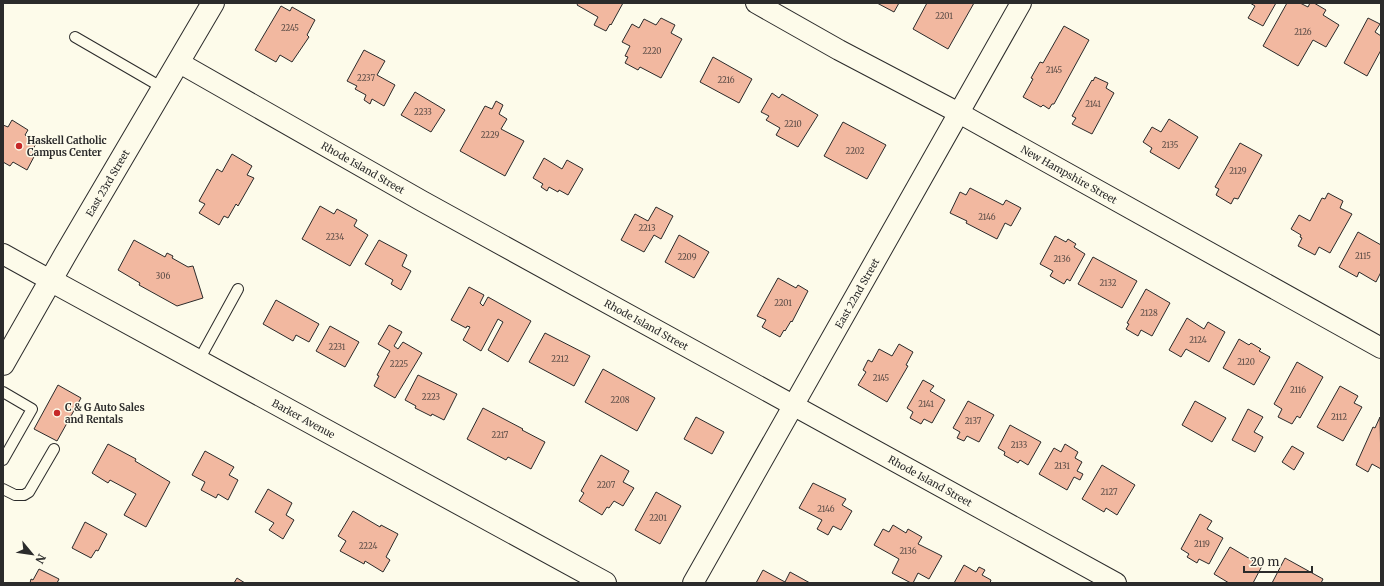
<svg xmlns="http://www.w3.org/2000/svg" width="1384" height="586" font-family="Merriweather,serif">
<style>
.building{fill:#f2b8a0;stroke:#2b2b2b}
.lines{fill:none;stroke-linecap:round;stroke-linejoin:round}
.service-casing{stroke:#2b2b2b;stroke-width:12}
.minor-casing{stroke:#2b2b2b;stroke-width:22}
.tertiary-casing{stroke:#2b2b2b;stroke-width:24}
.primary-casing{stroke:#2b2b2b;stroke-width:24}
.service{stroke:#fdfbea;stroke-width:10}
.minor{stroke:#fdfbea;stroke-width:20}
.tertiary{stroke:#fdfbea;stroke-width:22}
.primary{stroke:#fdfbea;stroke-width:22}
.poi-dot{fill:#c62828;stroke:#fdfbea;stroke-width:1.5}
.labels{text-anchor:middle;stroke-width:3;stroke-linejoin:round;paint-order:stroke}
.number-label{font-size:8px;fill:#5d4e48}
.poi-label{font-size:10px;font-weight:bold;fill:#2b2b2b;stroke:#fdfbea;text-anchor:start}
.street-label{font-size:10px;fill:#2b2b2b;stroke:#fdfbea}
</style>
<rect width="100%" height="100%" fill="#fdfbea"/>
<g class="building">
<polygon points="578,3 623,3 611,25 610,24 606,31 594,25 598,17 577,5"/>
<polygon points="877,3 899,3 894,12"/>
<polygon points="927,3 974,3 948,49 913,29"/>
<polygon points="1250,3 1276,3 1263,26 1248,18 1255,6"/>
<polygon points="1287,3 1300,3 1308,7 1310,3 1314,3 1326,10 1323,15 1339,25 1326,47 1313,40 1298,66 1263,46"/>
<polygon points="281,6 290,11 292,7 315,20 307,35 309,37 292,62 280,55 276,62 255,50"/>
<polygon points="661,18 675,25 671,33 682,39 661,78 640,67 638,70 625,63 628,57 625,56 630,46 622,42 632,24 639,28 644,19 656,25"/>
<polygon points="1368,18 1380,24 1375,32 1381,36 1381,50 1367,76 1344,63"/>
<polygon points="1064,26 1089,40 1054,104 1052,104 1049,109 1043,105 1041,107 1023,97 1033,79 1031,78 1040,62 1043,63"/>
<polygon points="364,50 385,61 377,75 395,85 384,106 372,99 370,104 364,100 366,95 355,89 357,86 347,81"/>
<polygon points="713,57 752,79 739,103 700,82"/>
<polygon points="1095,77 1108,83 1106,88 1114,93 1092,134 1072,124 1076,118 1072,116 1092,80 1093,81"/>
<polygon points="415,92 445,110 431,132 401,115"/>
<polygon points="772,93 779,98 782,94 818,115 798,147 776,135 780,128 766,120 769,116 761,112"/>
<polygon points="496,101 503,105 499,114 507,119 501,129 524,141 505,176 460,151 485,106 492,109"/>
<polygon points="1169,119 1198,137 1179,169 1150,152 1152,148 1143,142 1152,127 1161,132"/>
<polygon points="12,120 28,130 25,135 37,142 32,151 36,153 27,170 13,162 10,166 3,162 3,125 8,127"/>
<polygon points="843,122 886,145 867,179 824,156"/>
<polygon points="1240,143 1262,155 1238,199 1234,198 1231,204 1216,195 1219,189 1215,187"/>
<polygon points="232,154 252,166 247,175 254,178 238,206 236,204 228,218 224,216 219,225 199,213 205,204 199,201 217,169 222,172"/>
<polygon points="544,158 562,169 567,160 583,169 568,195 559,190 558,192 549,187 547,191 541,187 543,184 533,178"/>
<polygon points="970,188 1003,205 1006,200 1021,208 1011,226 1005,223 997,239 966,223 967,221 950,213 960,192 966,195"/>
<polygon points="1328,193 1343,201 1340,208 1352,214 1330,253 1319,247 1315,255 1298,246 1302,238 1300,237 1301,235 1291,229 1299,215 1310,221 1322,198 1325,199"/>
<polygon points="320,206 334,214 337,209 357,220 354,226 368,235 350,266 302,239"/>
<polygon points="656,207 673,216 661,239 654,235 644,252 621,240 635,214 648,221"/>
<polygon points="1358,232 1381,245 1381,272 1376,282 1359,272 1357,277 1339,267"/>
<polygon points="679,235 709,252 694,278 665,262"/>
<polygon points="1055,236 1066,242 1068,239 1076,244 1074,247 1085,254 1070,281 1067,279 1064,284 1050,276 1053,271 1040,264"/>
<polygon points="134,240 165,257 167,253 173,256 172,258 188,267 193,266 203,298 177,306 139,285 140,283 118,270"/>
<polygon points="379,240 407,255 402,266 411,271 401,290 391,284 393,280 365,264"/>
<polygon points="1093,257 1137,281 1122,308 1078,284"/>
<polygon points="778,278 796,288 798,285 808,291 792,322 791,321 785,331 784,330 780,337 762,327 766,320 757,316"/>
<polygon points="469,287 484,295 480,303 483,306 488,297 531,321 508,362 488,350 503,322 498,319 481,351 463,340 470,327 467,326 466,328 451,320"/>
<polygon points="1146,289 1170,303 1152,336 1141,330 1138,336 1126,329 1129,324 1127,323"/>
<polygon points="276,300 319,324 309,342 296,335 293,341 263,324"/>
<polygon points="1187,318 1204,329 1208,322 1225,332 1209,362 1186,349 1181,357 1169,350"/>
<polygon points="389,325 402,332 394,346 398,349 403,342 422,353 395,398 374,386 379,376 377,375 390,351 378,344"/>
<polygon points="330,326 359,342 345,367 316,351"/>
<polygon points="545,333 590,356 574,386 529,362"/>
<polygon points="1239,339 1249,345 1251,343 1261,349 1259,351 1270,357 1254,385 1223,368"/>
<polygon points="899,344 913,352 906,365 908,366 887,402 858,385 866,372 863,370 868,360 872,362 879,349 892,356"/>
<polygon points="1297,362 1323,377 1300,418 1297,416 1292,424 1278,417 1282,409 1274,404"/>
<polygon points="603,369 655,398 637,431 585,402"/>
<polygon points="418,375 457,394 444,420 432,414 431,416 415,408 416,406 405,400"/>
<polygon points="923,380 934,386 930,391 945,400 932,423 924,419 921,424 910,418 913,412 907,408"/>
<polygon points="58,385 81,398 57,441 34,429"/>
<polygon points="1340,386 1358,396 1354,403 1362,407 1343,441 1317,427"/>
<polygon points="968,401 994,415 979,442 967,436 964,441 957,438 960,432 953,428"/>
<polygon points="1195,401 1226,418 1212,442 1182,425"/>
<polygon points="483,408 523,429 522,430 545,442 531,469 508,457 506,460 467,439"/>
<polygon points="1248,409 1263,417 1254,432 1263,437 1255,452 1232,440"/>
<polygon points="696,417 724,432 712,454 684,439"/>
<polygon points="1380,417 1381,469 1372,464 1368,472 1356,465 1373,427 1375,428"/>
<polygon points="1010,425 1041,442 1028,465 1020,460 1018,463 1004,455 1005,452 998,448"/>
<polygon points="108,444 136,459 135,461 170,482 146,527 124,515 136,494 110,480 108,483 92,473"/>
<polygon points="1065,444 1078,452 1075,458 1082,462 1077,471 1083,474 1080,480 1074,477 1067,490 1039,474 1054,448 1061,452"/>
<polygon points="1292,446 1304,453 1294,470 1282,462"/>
<polygon points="205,451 234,467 229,475 238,480 228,500 218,494 216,498 201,490 205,482 192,475"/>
<polygon points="601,455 629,471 623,482 634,488 623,506 614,501 609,508 607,507 602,515 579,501 584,493 581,491"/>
<polygon points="1102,465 1135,485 1117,515 1106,508 1104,512 1082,499"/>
<polygon points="813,483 846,499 842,505 852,511 841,530 833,526 828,535 817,529 822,520 799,508"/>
<polygon points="268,489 292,503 286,515 294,520 283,539 269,530 274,523 255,512"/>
<polygon points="656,492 681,506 660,544 635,530"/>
<polygon points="353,511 380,527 381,525 398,534 386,557 390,560 383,572 365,561 364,564 340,551 346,541 338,536"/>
<polygon points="1200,514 1212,521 1207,529 1223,538 1209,564 1199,559 1197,563 1187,557 1189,554 1181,549"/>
<polygon points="85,522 107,534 98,551 96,550 91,558 72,548"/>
<polygon points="893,525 906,533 908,529 922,537 918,544 942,556 929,579 918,573 913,583 911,583 892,573 899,559 874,545 883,529 889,532"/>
<polygon points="1230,547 1262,566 1253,583 1229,583 1214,574"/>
<polygon points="1285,558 1323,579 1321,583 1272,583"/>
<polygon points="964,565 976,572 979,567 985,570 982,575 991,580 990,583 954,583"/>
<polygon points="39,569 59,579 57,583 30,583 31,579 33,580"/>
<polygon points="763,570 785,582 790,572 810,583 756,583"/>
<polygon points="237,578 245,583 234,583"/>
</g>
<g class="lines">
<defs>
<g id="service">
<polyline points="75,37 163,88"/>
<polyline points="199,360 238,289"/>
<polyline points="3,392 32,409 3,460"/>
<polyline points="3,489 15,495 24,495 29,492 54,449"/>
</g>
<g id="minor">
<path id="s1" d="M756,3L839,50L959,113L1381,348"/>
<path id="s2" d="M178,62L422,201L1116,583"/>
<polyline points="3,254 50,280"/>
<path id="s3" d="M693,583L1021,3"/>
</g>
<g id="tertiary">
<path id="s4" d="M50,280L605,583"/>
</g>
<g id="primary">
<path id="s5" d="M3,364L65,255L213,3"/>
</g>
</defs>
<use href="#service" class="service-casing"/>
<use href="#minor" class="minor-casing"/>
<use href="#tertiary" class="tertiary-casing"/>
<use href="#primary" class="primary-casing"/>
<use href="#service" class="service"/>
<use href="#minor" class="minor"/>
<use href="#tertiary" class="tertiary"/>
<use href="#primary" class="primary"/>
</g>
<g class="poi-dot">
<circle cx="19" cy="146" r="4"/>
<circle cx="57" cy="413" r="4"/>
</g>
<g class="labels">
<g class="number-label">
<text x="944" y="19">2201</text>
<text x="290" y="31">2245</text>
<text x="1303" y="35">2126</text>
<text x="652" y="54">2220</text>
<text x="1054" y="73">2145</text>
<text x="366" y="81">2237</text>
<text x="726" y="83">2216</text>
<text x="1093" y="107">2141</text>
<text x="423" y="115">2233</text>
<text x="793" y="127">2210</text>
<text x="490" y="138">2229</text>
<text x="1170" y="148">2135</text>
<text x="855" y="154">2202</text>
<text x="1238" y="174">2129</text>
<text x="987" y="220">2146</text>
<text x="647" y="231">2213</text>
<text x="335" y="240">2234</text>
<text x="1363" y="259">2115</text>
<text x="687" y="260">2209</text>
<text x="1062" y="262">2136</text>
<text x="163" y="279">306</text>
<text x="1108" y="286">2132</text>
<text x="783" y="306">2201</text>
<text x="1149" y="316">2128</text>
<text x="1198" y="343">2124</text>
<text x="337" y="350">2231</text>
<text x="560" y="362">2212</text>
<text x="1246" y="365">2120</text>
<text x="399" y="367">2225</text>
<text x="881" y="381">2145</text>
<text x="1298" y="393">2116</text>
<text x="431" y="400">2223</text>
<text x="620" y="403">2208</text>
<text x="926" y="407">2141</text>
<text x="1339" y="420">2112</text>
<text x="973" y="424">2137</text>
<text x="500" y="438">2217</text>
<text x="1019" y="448">2133</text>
<text x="1062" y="469">2131</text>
<text x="606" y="488">2207</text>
<text x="1109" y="495">2127</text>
<text x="826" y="512">2146</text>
<text x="658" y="521">2201</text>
<text x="1202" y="547">2119</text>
<text x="368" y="549">2224</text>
<text x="908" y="554">2136</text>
</g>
<g class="poi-label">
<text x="27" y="144">Haskell Catholic<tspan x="27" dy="12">Campus Center</tspan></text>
<text x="65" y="411">C &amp; G Auto Sales<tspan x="65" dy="12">and Rentals</tspan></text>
</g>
<g class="street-label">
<text dy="4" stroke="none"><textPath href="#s2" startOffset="213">Rhode Island Street</textPath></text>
<text dy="4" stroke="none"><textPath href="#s1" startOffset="357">New Hampshire Street</textPath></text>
<text dy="4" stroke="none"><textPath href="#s5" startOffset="209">East 23rd Street</textPath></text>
<text dy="4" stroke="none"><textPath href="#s3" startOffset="333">East 22nd Street</textPath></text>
<text dy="4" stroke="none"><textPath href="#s2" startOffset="537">Rhode Island Street</textPath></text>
<text dy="4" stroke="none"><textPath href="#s4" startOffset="289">Barker Avenue</textPath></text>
<text dy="4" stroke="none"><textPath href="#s2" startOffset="861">Rhode Island Street</textPath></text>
</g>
</g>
<rect width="1384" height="586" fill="none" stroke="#2b2b2b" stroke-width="8"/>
<g transform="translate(32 554) rotate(119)" stroke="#fdfbea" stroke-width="3" paint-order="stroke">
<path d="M0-3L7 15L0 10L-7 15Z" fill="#2b2b2b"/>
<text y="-6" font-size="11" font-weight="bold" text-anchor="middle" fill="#2b2b2b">N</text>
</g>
<path d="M1244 566v6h68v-6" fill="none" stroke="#2b2b2b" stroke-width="2"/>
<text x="1250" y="566" font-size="12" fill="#2b2b2b" stroke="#fdfbea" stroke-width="3" paint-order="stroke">20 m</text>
</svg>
